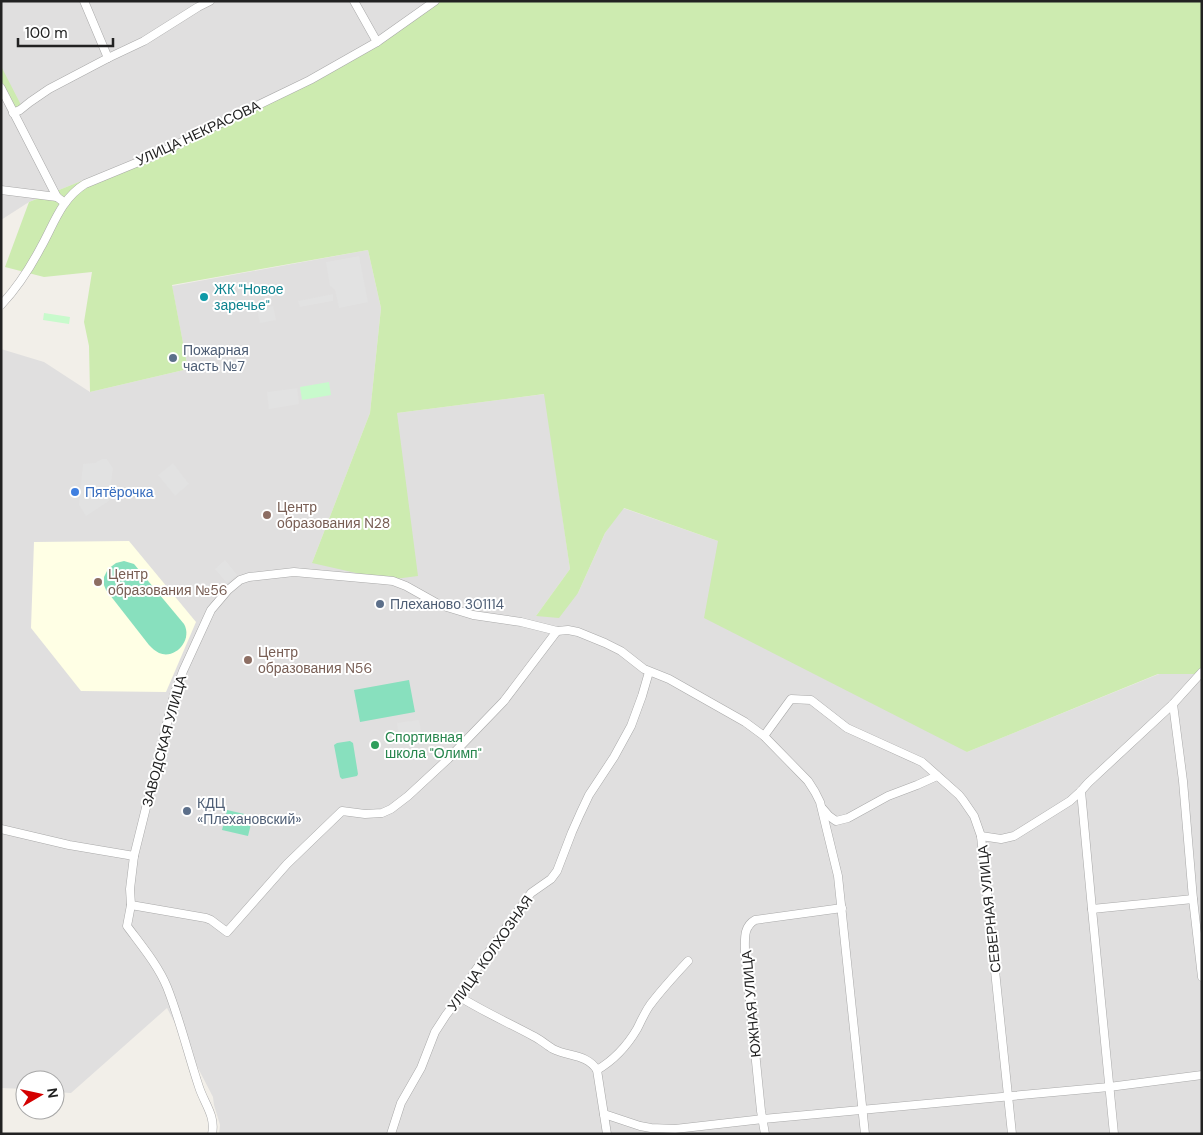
<svg xmlns="http://www.w3.org/2000/svg" width="1203" height="1135" font-family="'DM Sans',sans-serif">
<style>
.residential{fill:#e0dfdf}
.education{fill:#ffffe5}
.grass{fill:#cdebb0}
.park{fill:#c8facc}
.pitch{fill:#88e0be}
.parking{fill:#e2e2e2}
.lines{fill:none;stroke-linecap:round;stroke-linejoin:round}
.minor-casing{stroke:#a9a9a9;stroke-width:9}
.minor{stroke:#fff;stroke-width:8}
.culture-dot{fill:#0f9aa8;stroke:#fff;stroke-width:2}
.service-dot{fill:#5c6f8a;stroke:#fff;stroke-width:2}
.shop-dot{fill:#3f7fe0;stroke:#fff;stroke-width:2}
.education-dot{fill:#8d6e63;stroke:#fff;stroke-width:2}
.leisure-dot{fill:#2e9e5b;stroke:#fff;stroke-width:2}
.labels{text-anchor:middle;stroke-width:4;stroke-linejoin:round;paint-order:stroke}
.street-label{font-size:14px;fill:#222;stroke:#fff}
.culture-label{font-size:14px;fill:#0d838f;stroke:#fff;text-anchor:start}
.service-label{font-size:14px;fill:#4e5e75;stroke:#fff;text-anchor:start}
.shop-label{font-size:14px;fill:#366cbe;stroke:#fff;text-anchor:start}
.education-label{font-size:14px;fill:#785e54;stroke:#fff;text-anchor:start}
.leisure-label{font-size:14px;fill:#27864d;stroke:#fff;text-anchor:start}
</style>
<rect width="100%" height="100%" fill="#f2efe9"/>
<g class="residential">
<polygon points="1,1 432,1 362,51 196,135 29,202 1,220"/>
<polygon points="368,250 381,308 370,413 312,563 397,413 545,394 570,569 536,616 578,593 605,533 623,508 718,541 967,752 1159,674 1202,674 1202,1134 219,1134 220,1125 214,1105 213,1097 167,1008 71,1093 55,1092 55,1080 25,1080 25,1089 1,1088 1,349 44,362 90,392 188,369 172,286"/>
</g>
<polygon class="education" points="129,541 196,622 166,692 81,691 31,628 34,542"/>
<g class="grass">
<polygon points="432,1 1202,1 1202,674 1158,674 967,752 704,618 718,541 624,508 605,533 578,593 559,618 536,616 570,569 544,394 397,413 418,576 387,580 312,563 370,413 381,308 368,250 172,285 188,369 90,392 89,346 84,322 92,272 44,277 5,267 29,202 196,135 361,51"/>
<polygon points="1,66 21,105 18,108 15,108 1,80"/>
</g>
<g class="park">
<polygon points="44,313 70,317 69,324 43,320"/>
<polygon points="329,382 331,395 302,400 300,387"/>
</g>
<g class="pitch">
<path d="M124,561L134,564L184,624C193,640 175,660 159,653C155,651 152,648 149,645L106,590L104,585V577L108,569L116,563Z"/>
<polygon points="409,680 415,712 360,722 354,690"/>
<polygon points="350,741 353,743 358,774 357,776 342,779 340,777 334,745 337,743"/>
<polygon points="227,810 253,816 248,836 222,830"/>
</g>
<g class="parking">
<polygon points="359,256 368,302 339,308 335,290 330,286 326,262"/>
<polygon points="333,294 333,301 300,307 298,301"/>
<polygon points="273,306 276,320 260,323 257,309"/>
<polygon points="297,388 299,404 269,409 267,392"/>
<polygon points="102,459 107,459 113,468 109,501 86,516 79,505 83,464 95,463"/>
<polygon points="173,463 189,484 175,496 158,475"/>
<polygon points="225,560 237,575 227,583 215,569"/>
<polygon points="419,720 422,737 400,741 397,723"/>
</g>
<g class="lines">
<defs>
<g id="minor">
<polyline points="84,1 108,58"/>
<polyline points="354,1 377,42"/>
<polyline points="1,88 57,197 65,203"/>
<polyline points="13,113 20,110 30,102 49,89 108,58 144,41 198,7 210,1"/>
<polyline points="1,190 57,197"/>
<path d="M1,305C17,288 30,268 41,247C54,224 61,199 85,184L153,156L310,80L377,42L435,1"/>
<polyline points="1173,704 1183,781 1193,899 1202,977"/>
<polyline points="764,736 791,699 811,700 847,728 922,762 959,795 963,800 974,816 981,836 1012,1134"/>
<polyline points="1081,791 1092,909 1114,1134"/>
<polyline points="823,809 829,816 836,821 848,818 888,796 917,785 937,776"/>
<polyline points="1,829 69,845 134,856"/>
<polyline points="981,836 1001,839 1014,836 1070,801 1081,791 1088,783 1173,704 1202,672"/>
<polyline points="131,905 206,918 211,920 227,932 287,864 342,811 365,814 382,813 391,809 408,796 448,759 504,701 557,631"/>
<polyline points="1092,909 1193,899"/>
<path d="M460,997C484,1012 509,1023 533,1036C540,1039 546,1045 553,1049C569,1057 587,1054 597,1070L607,1134"/>
<path d="M597,1070C614,1060 627,1046 637,1029C641,1021 645,1012 650,1005C662,989 675,975 688,961"/>
<polyline points="604,1114 640,1126 651,1128 675,1129 763,1119 1109,1087 1202,1075"/>
<path d="M212,1134C216,1116 204,1103 199,1087C188,1054 180,1020 167,987C158,965 141,945 127,926L131,905L130,889L134,856L174,695L183,671L211,610L228,590L240,580L249,577L294,572L383,580L393,581L406,586L440,605L473,615L521,622L557,631L568,630L578,632L605,643L621,651L644,669L669,679L745,722L764,736L808,781L815,792L820,802L838,876L865,1134"/>
<polyline points="391,1134 401,1103 421,1068 435,1032 446,1015 460,997 475,971 531,893 551,879 557,871 572,832 580,814 589,795 614,757 631,726 642,696 649,672"/>
<path d="M765,1134L761,1111L745,952C745,939 743,927 755,920L842,908"/>
</g>
</defs>
<use href="#minor" class="minor-casing"/>
<use href="#minor" class="minor"/>
</g>
<circle class="culture-dot" cx="204" cy="297" r="5"/>
<g class="service-dot">
<circle cx="173" cy="358" r="5"/>
<circle cx="380" cy="604" r="5"/>
<circle cx="187" cy="811" r="5"/>
</g>
<circle class="shop-dot" cx="75" cy="492" r="5"/>
<g class="education-dot">
<circle cx="267" cy="515" r="5"/>
<circle cx="98" cy="582" r="5"/>
<circle cx="248" cy="660" r="5"/>
</g>
<circle class="leisure-dot" cx="375" cy="745" r="5"/>
<g class="labels">
<g class="street-label">
<text transform="translate(198 133) rotate(-25)" y="5">УЛИЦА НЕКРАСОВА</text>
<text transform="translate(164 741) rotate(-75)" y="5">ЗАВОДСКАЯ УЛИЦА</text>
<text transform="translate(989 909) rotate(-96)" y="5">СЕВЕРНАЯ УЛИЦА</text>
<text transform="translate(490 953) rotate(-55)" y="5">УЛИЦА КОЛХОЗНАЯ</text>
<text transform="translate(751 1004) rotate(-95)" y="5">ЮЖНАЯ УЛИЦА</text>
</g>
<g class="culture-label">
<text x="214" y="294">ЖК "Новое<tspan x="214" dy="16">заречье"</tspan></text>
</g>
<g class="service-label">
<text x="183" y="355">Пожарная<tspan x="183" dy="16">часть №7</tspan></text>
<text x="390" y="609">Плеханово 301114</text>
<text x="197" y="808">КДЦ<tspan x="197" dy="16">«Плехановский»</tspan></text>
</g>
<g class="shop-label">
<text x="85" y="497">Пятёрочка</text>
</g>
<g class="education-label">
<text x="277" y="512">Центр<tspan x="277" dy="16">образования N28</tspan></text>
<text x="108" y="579">Центр<tspan x="108" dy="16">образования №56</tspan></text>
<text x="258" y="657">Центр<tspan x="258" dy="16">образования N56</tspan></text>
</g>
<g class="leisure-label">
<text x="385" y="742">Спортивная<tspan x="385" dy="16">школа "Олимп"</tspan></text>
</g>
</g>
<rect width="1203" height="1135" fill="none" stroke="#222222" stroke-width="5"/>
<g transform="translate(40 1095) rotate(81)"><circle r="24" fill="#ffffff" stroke="#a7a7a7"/>
<path d="M0-4L9 19L0 12L-9 19Z" fill="#d40000"/>
<text y="-8" font-size="14" font-weight="bold" text-anchor="middle" fill="#222222">N</text>
</g>
<path d="M18 38v8h95v-8" fill="none" stroke="#222222" stroke-width="2.5"/>
<text x="25" y="38" font-size="15" fill="#222222" stroke="#ffffff" stroke-width="4" paint-order="stroke">100 m</text>
</svg>
